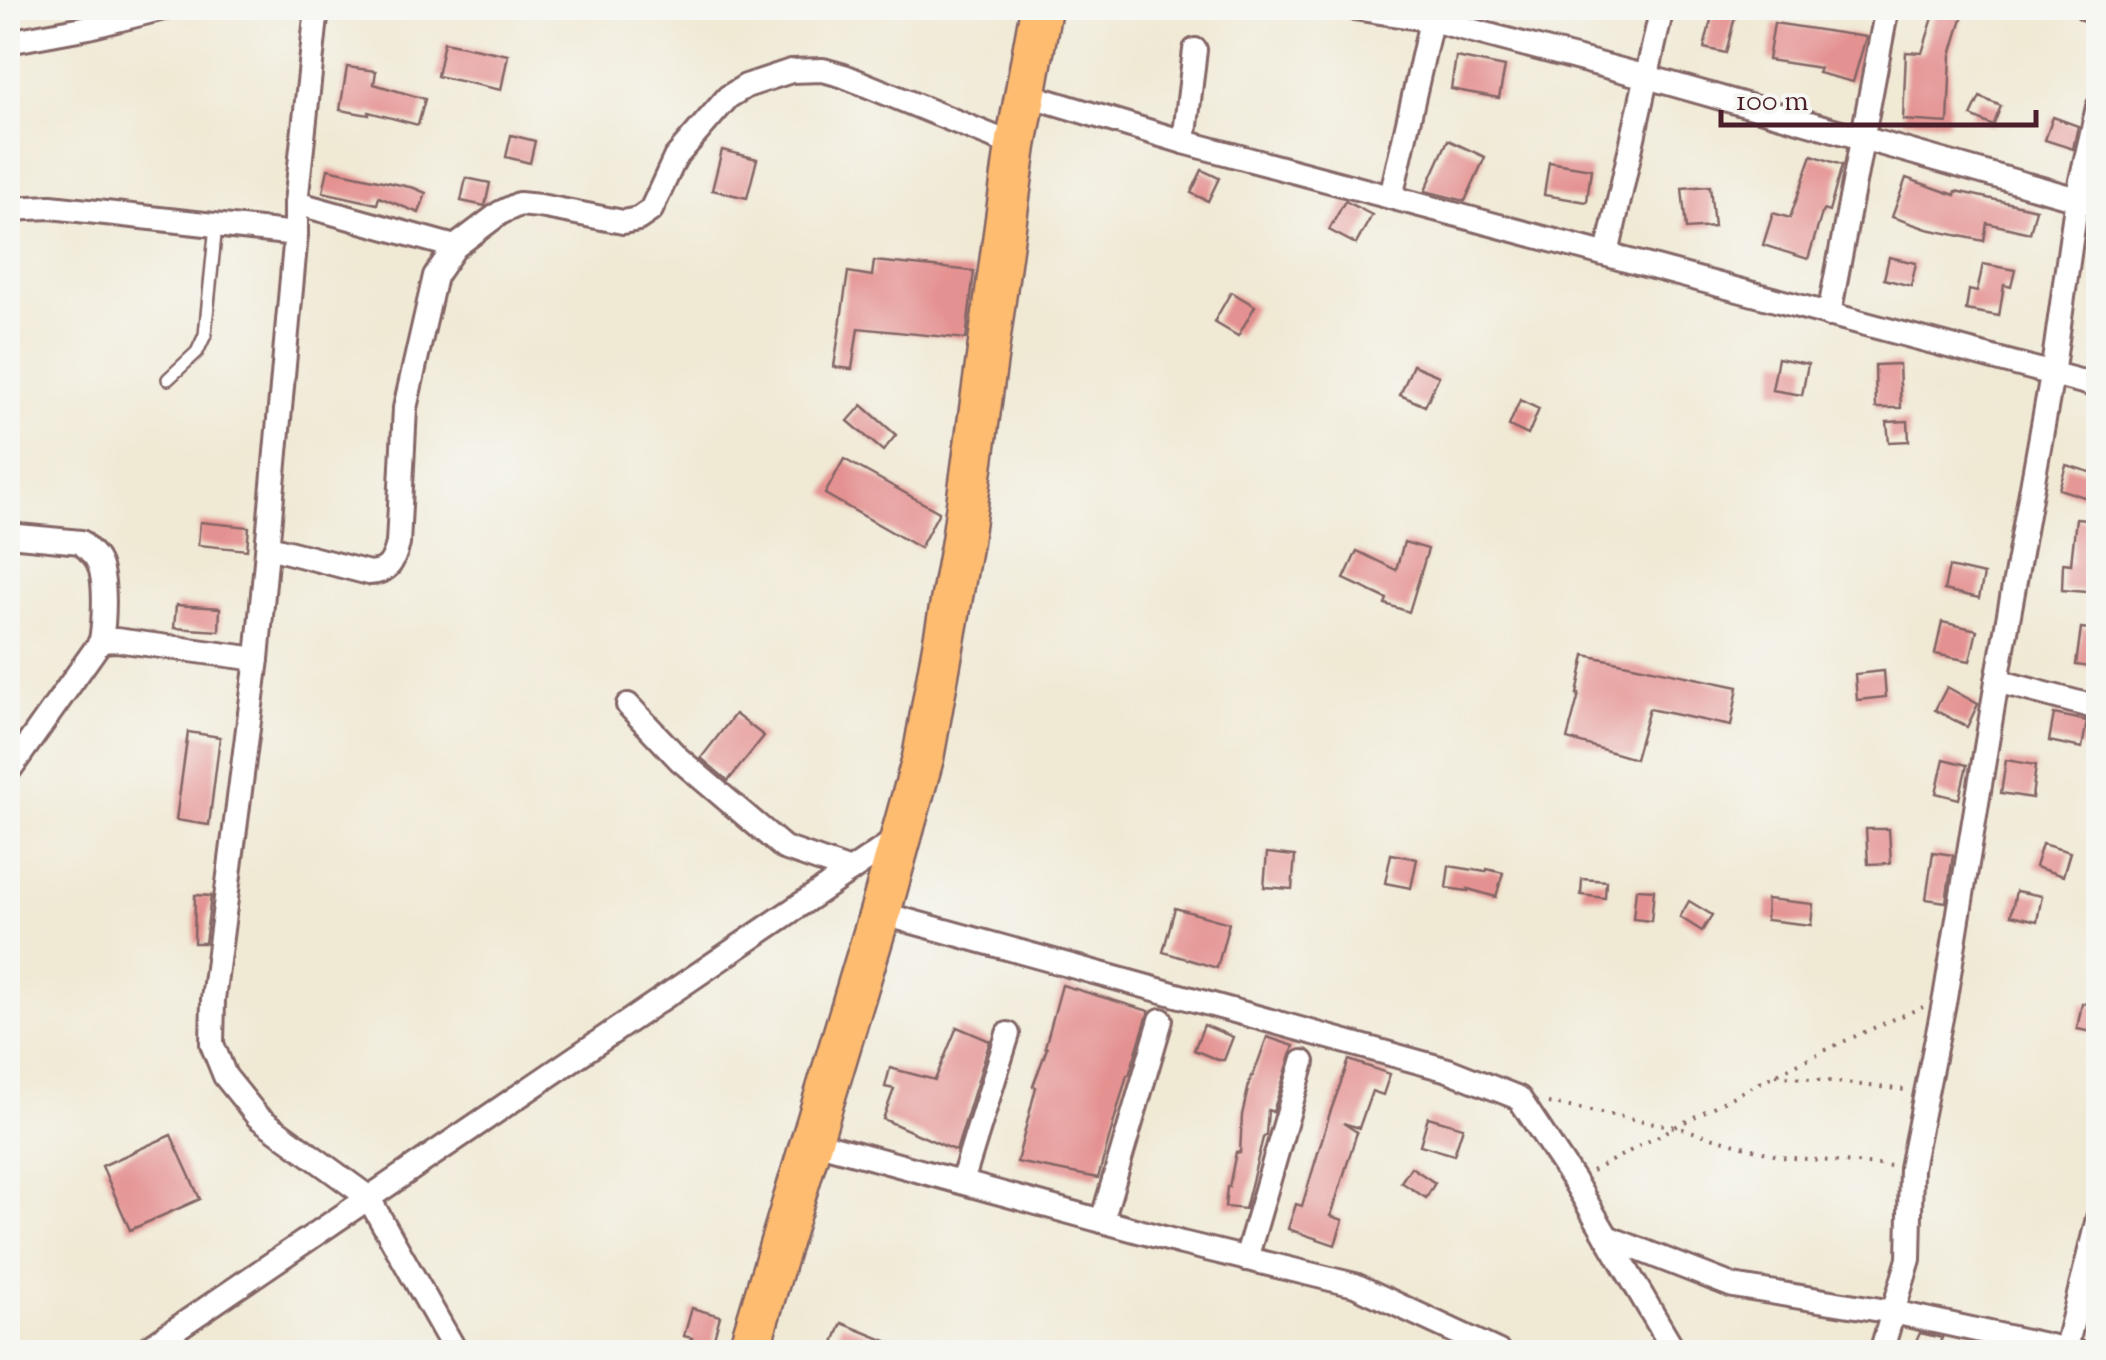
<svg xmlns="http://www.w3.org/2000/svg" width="2106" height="1360" font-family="'Sorts Mill Goudy',serif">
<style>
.building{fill:#e49291}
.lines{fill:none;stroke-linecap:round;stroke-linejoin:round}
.service-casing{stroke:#846666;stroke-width:16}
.minor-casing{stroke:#846666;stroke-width:28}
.trunk-casing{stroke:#846666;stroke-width:45}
.path{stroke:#846666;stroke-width:4;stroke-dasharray:2.5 8;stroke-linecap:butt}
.service{stroke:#fff;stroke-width:11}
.minor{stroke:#fff;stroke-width:22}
.trunk{stroke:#febc70;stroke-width:40}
</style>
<rect width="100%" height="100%" fill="#f6f6f2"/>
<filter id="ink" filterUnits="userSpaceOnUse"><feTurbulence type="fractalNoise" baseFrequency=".01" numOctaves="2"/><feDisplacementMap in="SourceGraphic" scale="20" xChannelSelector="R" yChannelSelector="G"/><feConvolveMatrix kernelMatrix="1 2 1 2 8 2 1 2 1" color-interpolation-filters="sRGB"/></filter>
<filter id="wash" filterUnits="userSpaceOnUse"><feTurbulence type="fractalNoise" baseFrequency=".0048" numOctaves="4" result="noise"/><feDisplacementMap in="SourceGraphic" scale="40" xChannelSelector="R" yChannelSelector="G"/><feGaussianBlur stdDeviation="2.25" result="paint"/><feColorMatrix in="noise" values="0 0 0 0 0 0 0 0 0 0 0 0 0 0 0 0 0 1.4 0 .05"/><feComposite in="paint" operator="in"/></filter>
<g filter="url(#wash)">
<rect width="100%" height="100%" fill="#f0e9d4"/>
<g id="blocks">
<g class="building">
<polygon points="1714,8 1737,8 1726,53 1704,48"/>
<polygon points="1936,8 1965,8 1951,55 1948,123 1903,120 1906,52 1922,53"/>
<polygon points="1774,23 1866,37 1853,82 1818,73 1820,68 1768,60"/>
<polygon points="444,42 508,55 501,90 437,76"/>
<polygon points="1456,57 1505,67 1499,98 1451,89"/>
<polygon points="347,67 376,71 374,84 425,99 418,125 369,112 369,115 340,110"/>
<polygon points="1980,97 2001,106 1993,126 1971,116"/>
<polygon points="2053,117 2078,126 2073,149 2045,140"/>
<polygon points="511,135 535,141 530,163 506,157"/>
<polygon points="1448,140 1485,157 1465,201 1425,191"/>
<polygon points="722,150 757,159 747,198 712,190"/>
<polygon points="1812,155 1842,165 1829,212 1823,210 1808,259 1763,245 1773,213 1790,218"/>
<polygon points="1549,162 1591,169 1587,202 1544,195"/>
<polygon points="328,169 414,188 426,193 419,213 379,197 377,204 323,192"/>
<polygon points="1202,170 1219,178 1208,201 1191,193"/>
<polygon points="466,178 490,183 485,206 461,201"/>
<polygon points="1906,178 1955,195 1956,191 2036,209 2030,233 1987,223 1984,241 1927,229 1892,217"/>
<polygon points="1710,186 1714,227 1686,229 1682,188"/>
<polygon points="1345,201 1372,215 1356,244 1329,230"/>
<polygon points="1889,257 1916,263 1911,286 1884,279"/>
<polygon points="874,261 974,271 966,339 858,328 852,369 834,367 848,272 872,276"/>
<polygon points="1983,264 2015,270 2011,287 2004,285 1999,316 1966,310 1969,290 1977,292"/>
<polygon points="1231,292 1255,306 1238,336 1214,322"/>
<polygon points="1778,358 1808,364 1802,395 1772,390"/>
<polygon points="1899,364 1901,408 1876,408 1875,365"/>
<polygon points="1413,365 1439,376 1425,406 1400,395"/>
<polygon points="1520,400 1539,409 1528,435 1509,426"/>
<polygon points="862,405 896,435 883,451 848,421"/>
<polygon points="1908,421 1909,441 1889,442 1887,422"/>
<polygon points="844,459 939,512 920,548 825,494"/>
<polygon points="2066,465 2094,473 2087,498 2059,489"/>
<polygon points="2076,518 2098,520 2098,593 2062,590 2063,563 2071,564"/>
<polygon points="200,522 249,527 247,550 198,545"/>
<polygon points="1404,542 1428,549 1409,612 1385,604 1387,599 1344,579 1357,551 1396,570"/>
<polygon points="1949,567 1984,575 1979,598 1944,590"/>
<polygon points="176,605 220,608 219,631 174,628"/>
<polygon points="1942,622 1977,630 1970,661 1935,654"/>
<polygon points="2081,628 2098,630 2098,668 2076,665"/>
<polygon points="1585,655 1738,687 1731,726 1649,709 1635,759 1567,739 1579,694 1577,694"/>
<polygon points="1884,671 1886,697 1857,700 1855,674"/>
<polygon points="1947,687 1978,704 1967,727 1935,710"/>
<polygon points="735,714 764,736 728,781 701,758"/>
<polygon points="2054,714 2087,721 2082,748 2049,741"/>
<polygon points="188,732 220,737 209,825 176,820"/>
<polygon points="1944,759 1967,765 1959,799 1936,793"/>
<polygon points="2006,760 2036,765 2032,798 2001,793"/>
<polygon points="1866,829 1889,829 1891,863 1868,864"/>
<polygon points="2042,844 2070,852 2063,876 2035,867"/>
<polygon points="1933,852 1953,855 1946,902 1926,899"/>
<polygon points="1267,853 1295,856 1292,889 1264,887"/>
<polygon points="1391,854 1417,859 1411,888 1385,883"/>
<polygon points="1449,866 1486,872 1487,869 1503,873 1496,897 1468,889 1468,891 1446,888"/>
<polygon points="1582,879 1606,881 1605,898 1581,895"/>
<polygon points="1636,889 1654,890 1651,921 1633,919"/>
<polygon points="2016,891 2042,896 2037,921 2011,915"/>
<polygon points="195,895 211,896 205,943 194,943"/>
<polygon points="1767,899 1813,904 1811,925 1766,920"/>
<polygon points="1689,901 1712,915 1702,931 1680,917"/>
<polygon points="1175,908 1229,923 1217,968 1163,952"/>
<polygon points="1062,985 1149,1011 1129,1075 1127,1075 1098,1178 1017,1162 1036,1087 1033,1086 1047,1048 1045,1047"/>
<polygon points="2082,1003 2098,1006 2098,1033 2077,1029"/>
<polygon points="1204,1025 1233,1037 1224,1060 1218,1060 1194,1050"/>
<polygon points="957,1027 990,1041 956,1151 883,1119 894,1089 885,1087 890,1068 935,1080"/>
<polygon points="1267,1037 1294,1046 1273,1112 1268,1110 1266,1135 1263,1138 1245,1209 1225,1207 1227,1187 1229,1187 1236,1152 1240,1153 1242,1115 1251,1076 1253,1076"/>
<polygon points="1349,1060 1390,1074 1383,1095 1372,1091 1359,1128 1343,1123 1357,1132 1331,1216 1343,1220 1335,1245 1288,1229 1296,1204 1302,1206 1330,1113"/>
<polygon points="1428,1117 1463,1127 1454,1155 1420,1145"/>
<polygon points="171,1135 200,1199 130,1230 102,1166"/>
<polygon points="1411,1167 1435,1183 1426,1198 1401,1182"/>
<polygon points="692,1308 720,1316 710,1352 687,1352 692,1338 684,1336"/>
<polygon points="842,1323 913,1352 830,1352"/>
<polygon points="1920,1333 1942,1338 1935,1352 1928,1352 1914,1346"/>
</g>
</g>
</g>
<g filter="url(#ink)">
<use href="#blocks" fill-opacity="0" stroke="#846666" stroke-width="2.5"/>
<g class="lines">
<defs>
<polyline id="service" points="168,379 197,352 205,335 216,225"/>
<g id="minor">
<polyline points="317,8 296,203 296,234 257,659 213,999 212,1044 225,1076 258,1117 368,1197 456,1352"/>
<polyline points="1354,8 1432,20 1647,77 2098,205"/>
<polyline points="2086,8 2098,11"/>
<polyline points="8,42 89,27 164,8"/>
<polyline points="1025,94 1184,142 2098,386"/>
<polyline points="1184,142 1195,50"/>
<polyline points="1391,197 1434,8"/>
<polyline points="296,203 455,247"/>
<polyline points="8,209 51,207 296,234"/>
<polyline points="1607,254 1662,8"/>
<polyline points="1829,315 1887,8"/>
<path d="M8,535L81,542C86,548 94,554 97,560C107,577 104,622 101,641L116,640L257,659"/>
<path d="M269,547L369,573C389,572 393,562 398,544L405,408L435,276L455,247L500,213L519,204L540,206L623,222L638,219L651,210L675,158L728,97L746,86L791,71L823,70L844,76L1016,146"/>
<polyline points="1997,681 2098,708"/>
<polyline points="628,705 679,759 784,848 850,871"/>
<polyline points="8,772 101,641"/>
<polyline points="880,913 1448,1070 1519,1098 1574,1181 1675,1352"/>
<polyline points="811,1141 1182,1243 1355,1285 1499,1352"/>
<polyline points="962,1182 1008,1034"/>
<polyline points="1102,1221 1161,1020"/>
<polyline points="1607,1237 1733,1286 1893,1312 2077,1352"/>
<polyline points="1246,1259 1303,1062"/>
<polyline points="142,1352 900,837"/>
<polyline points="1881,1352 1909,1259 1911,1168 1945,998 1997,681 2052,375 2077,198 2098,107"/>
<polyline points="2065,1352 2098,1218"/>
</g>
<polyline id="trunk" points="748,1352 880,913 923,758 962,541 1016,146 1041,8"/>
</defs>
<use href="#service" class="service-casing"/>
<use href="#minor" class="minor-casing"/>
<use href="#trunk" class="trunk-casing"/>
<g class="path">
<polyline points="1776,1075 1905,1090"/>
<polyline points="1548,1103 1676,1127 1781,1157 1892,1166"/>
<path d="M1592,1171C1701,1114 1809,1053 1923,1007"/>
</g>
<use href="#service" class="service"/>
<use href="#minor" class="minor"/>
<use href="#trunk" class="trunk"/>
</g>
</g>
<rect width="2106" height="1360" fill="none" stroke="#f6f6f2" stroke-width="40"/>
<path d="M1721 110v15h315v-15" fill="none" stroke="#4a1f2b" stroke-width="5"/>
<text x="1736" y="110" font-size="30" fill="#4a1f2b" stroke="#f6f6f2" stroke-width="8" paint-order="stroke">100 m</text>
</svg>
